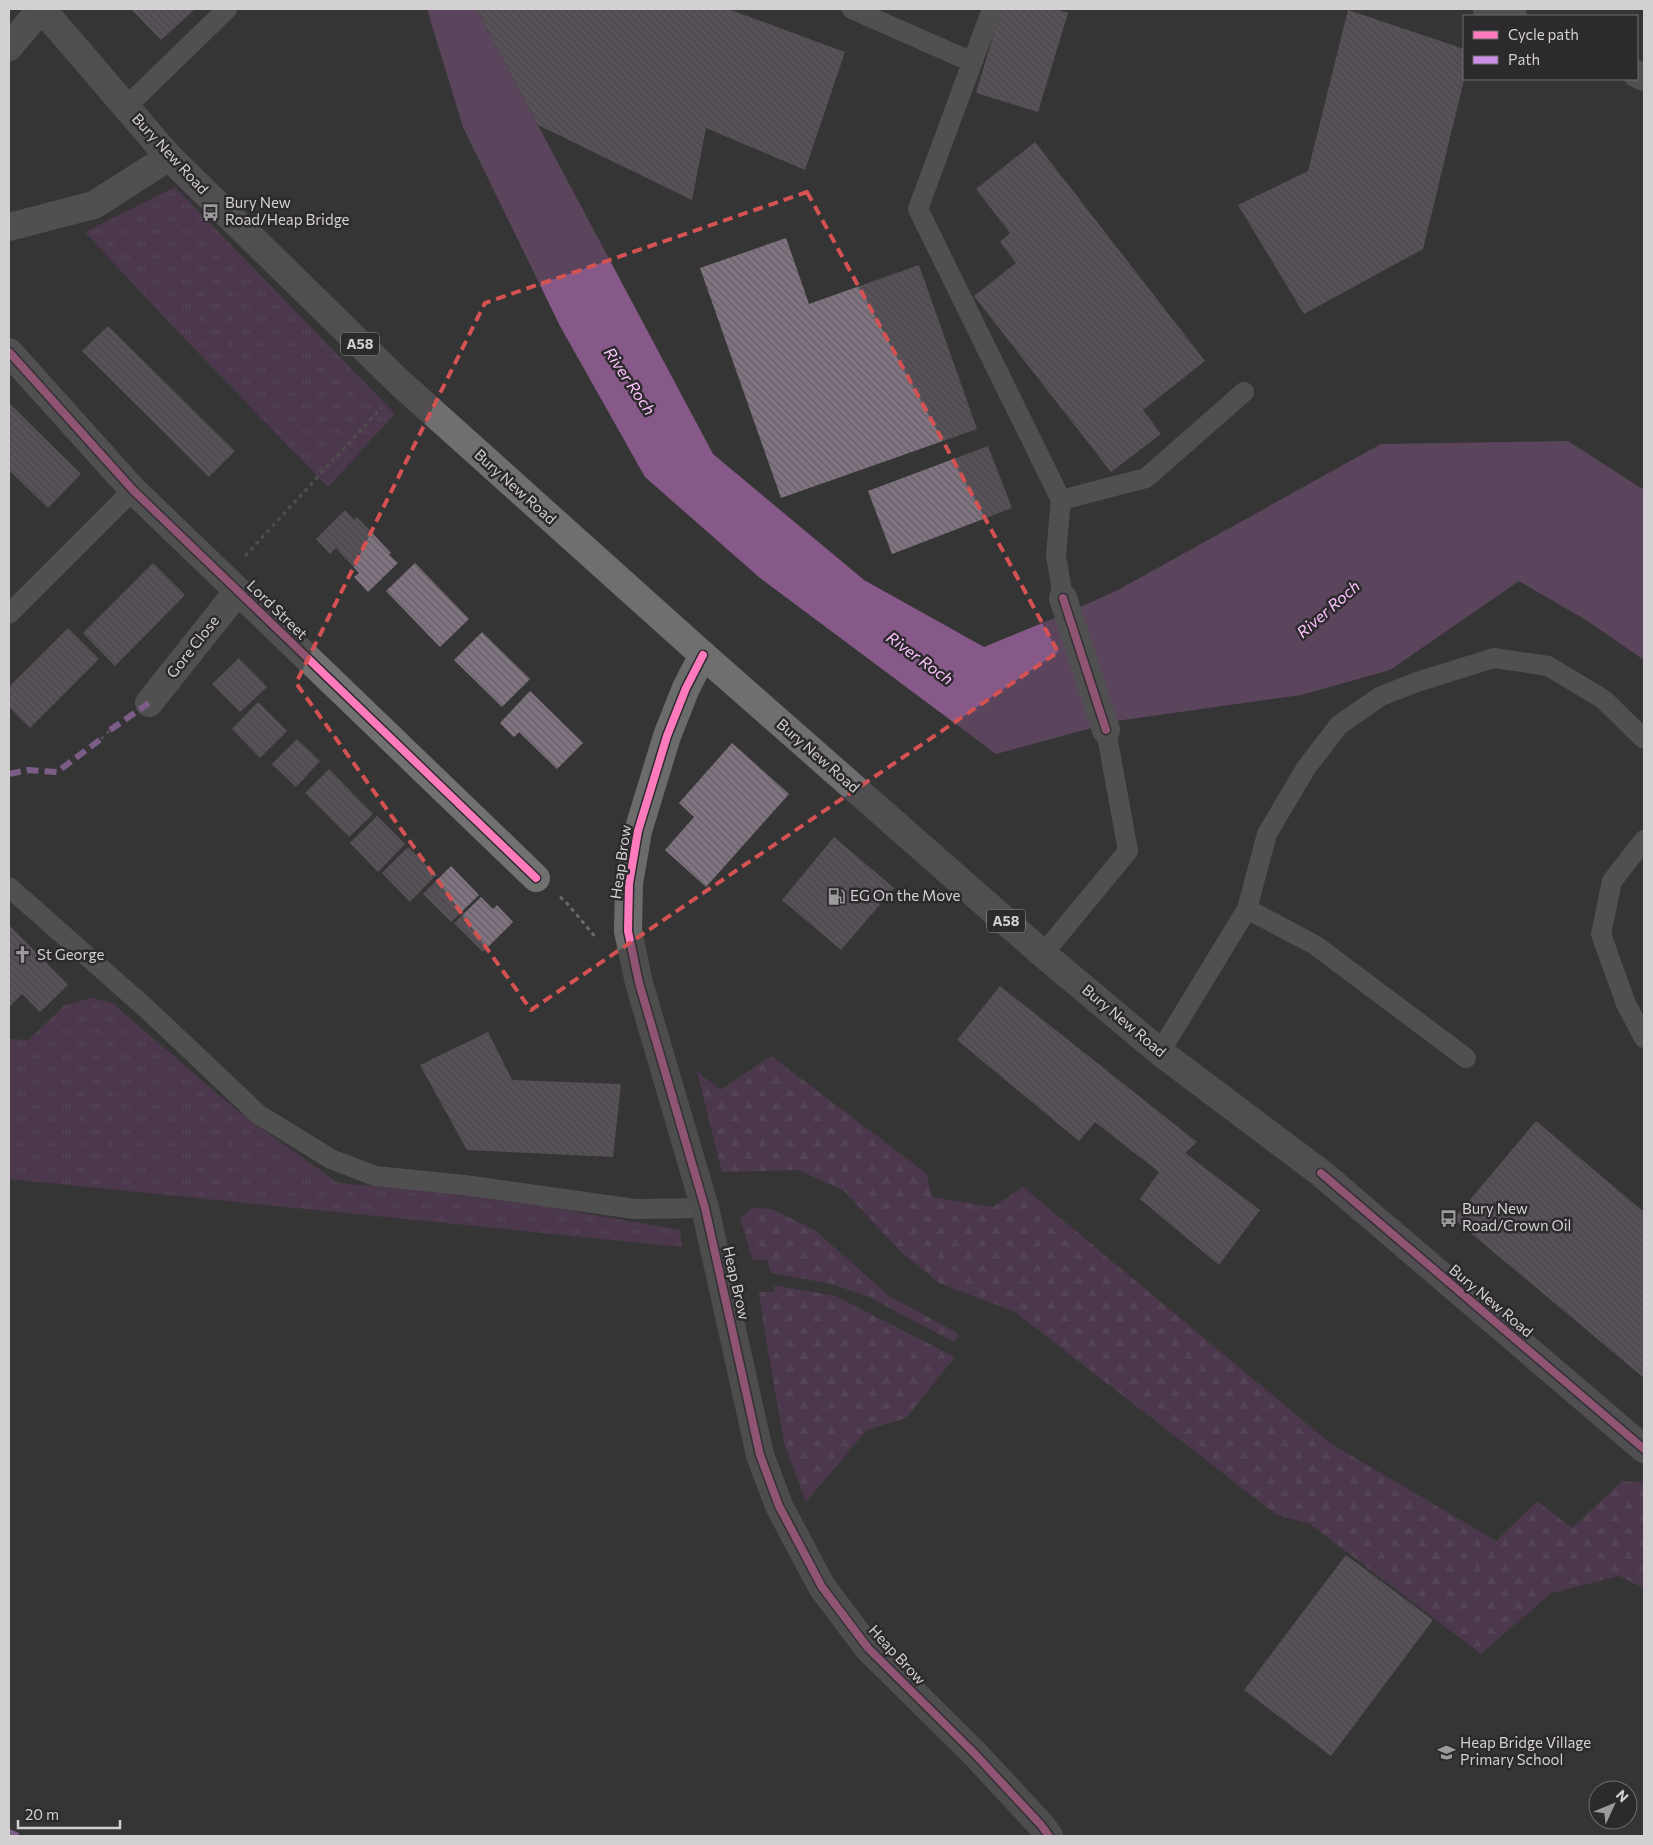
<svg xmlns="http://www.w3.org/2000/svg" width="1653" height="1845" font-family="Commissioner,sans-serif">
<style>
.grass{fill:url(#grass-tufts)}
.forest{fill:url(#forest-firs)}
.water{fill:#875989}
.building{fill:url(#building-back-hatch)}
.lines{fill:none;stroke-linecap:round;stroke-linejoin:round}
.path{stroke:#6c6b6c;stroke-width:3;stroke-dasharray:4 4;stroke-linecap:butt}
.lane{stroke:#727172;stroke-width:20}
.street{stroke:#727172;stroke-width:28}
.secondary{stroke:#6b6b6b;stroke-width:28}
.highway{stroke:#706e70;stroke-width:28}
.quiet{stroke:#ce8fe9;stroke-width:6;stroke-dasharray:12 6;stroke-linecap:butt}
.cycleway-casing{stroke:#2d2a2d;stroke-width:11}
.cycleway{stroke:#fd7abc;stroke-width:8}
.marked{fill:none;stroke:#d55253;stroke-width:4;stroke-dasharray:10 6;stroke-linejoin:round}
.labels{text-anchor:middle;stroke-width:5;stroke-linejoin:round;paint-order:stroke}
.shield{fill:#2d2a2d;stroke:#a19ea1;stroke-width:1}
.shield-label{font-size:14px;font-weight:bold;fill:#d3d0d3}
.street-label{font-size:15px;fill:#d3d0d3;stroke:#2d2a2d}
.poi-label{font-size:15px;fill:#d3d0d3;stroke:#2d2a2d;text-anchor:start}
.water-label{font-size:16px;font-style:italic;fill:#fcc2fe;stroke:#2d2a2d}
</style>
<defs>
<pattern id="grass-tufts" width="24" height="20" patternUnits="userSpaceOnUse" patternTransform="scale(1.25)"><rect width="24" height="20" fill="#663d67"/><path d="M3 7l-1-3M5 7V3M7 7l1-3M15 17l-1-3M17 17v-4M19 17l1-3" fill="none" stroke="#7b587c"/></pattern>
<pattern id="forest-firs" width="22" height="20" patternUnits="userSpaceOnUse" patternTransform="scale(1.25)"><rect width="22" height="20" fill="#663d67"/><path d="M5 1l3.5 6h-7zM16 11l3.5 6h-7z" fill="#7b587c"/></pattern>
<pattern id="building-back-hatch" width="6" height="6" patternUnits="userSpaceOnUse" patternTransform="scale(1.25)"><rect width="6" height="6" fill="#7f7480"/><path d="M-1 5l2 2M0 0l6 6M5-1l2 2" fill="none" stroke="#655e66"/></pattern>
</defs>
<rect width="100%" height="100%" fill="#363536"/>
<g class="grass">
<polygon points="175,187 395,414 328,487 177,331 85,232"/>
<polygon points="93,998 112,1003 240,1113 338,1183 486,1196 680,1230 682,1247 9,1179 9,1039 28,1040 65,1005"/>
</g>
<g class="forest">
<polygon points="771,1056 926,1173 932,1197 993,1207 1023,1187 1330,1443 1496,1541 1537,1501 1572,1528 1622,1481 1644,1483 1644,1588 1619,1576 1551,1593 1481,1654 1310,1524 1277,1515 1015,1312 939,1283 901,1252 843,1190 798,1170 722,1172 697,1071 720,1090"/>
<polygon points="752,1208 772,1209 816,1231 889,1296 959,1334 954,1342 867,1296 831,1284 771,1273 767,1260 753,1260 740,1219"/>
<polygon points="773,1285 835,1296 955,1357 906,1418 867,1430 806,1502 784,1442 765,1333 759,1292 775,1292"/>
</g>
<g class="water">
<polygon points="427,9 476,9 713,454 864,580 984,647 1062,615 1099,726 996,754 760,578 645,477 560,326 463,127"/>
<polygon points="1568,441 1644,490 1644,660 1586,620 1519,581 1390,670 1301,695 1116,721 1076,609 1118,590 1381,444"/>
</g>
<g class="building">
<polygon points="131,9 195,9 161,40"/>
<polygon points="476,9 728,9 845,52 805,170 706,128 692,200 538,125"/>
<polygon points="1001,9 1055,9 1068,13 1038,112 976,93"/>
<polygon points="1348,10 1464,49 1464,80 1423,249 1304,314 1238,205 1308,171"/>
<polygon points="1035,142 1205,361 1143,410 1161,434 1111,472 974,296 1016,263 1000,242 1010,233 976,189"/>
<polygon points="786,238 809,304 919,265 977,429 781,498 700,268"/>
<polygon points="108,326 235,451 209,477 82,351"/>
<polygon points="9,403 81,474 48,508 9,470"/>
<polygon points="988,446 1012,508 892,554 868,491"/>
<polygon points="345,510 354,520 357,517 391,553 389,555 398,563 368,592 354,577 359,573 336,548 330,554 316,539"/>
<polygon points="153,563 185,595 115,666 83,633"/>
<polygon points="415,563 469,619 440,647 386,591"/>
<polygon points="68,628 99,659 30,728 9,707 9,687"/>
<polygon points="482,632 530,679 502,707 454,660"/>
<polygon points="239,658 267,687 240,712 212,684"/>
<polygon points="530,691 583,743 557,769 519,732 514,737 500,723"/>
<polygon points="258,702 287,731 260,758 232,729"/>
<polygon points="297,739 320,761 296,787 272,764"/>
<polygon points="732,743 789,794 706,887 665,850 694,817 679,803"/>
<polygon points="329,769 373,814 349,837 305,793"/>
<polygon points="377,816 405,844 378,872 350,843"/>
<polygon points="834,837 894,888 841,950 782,900"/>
<polygon points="408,847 436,875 410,902 382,873"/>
<polygon points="451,866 479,895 451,922 423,894"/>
<polygon points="481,897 493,909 497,905 513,922 483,952 454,923"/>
<polygon points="9,925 68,985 40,1012 22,994 9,1007"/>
<polygon points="1000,986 1197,1142 1185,1153 1260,1210 1219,1265 1140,1199 1159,1172 1095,1122 1079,1141 957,1040"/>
<polygon points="488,1032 512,1080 621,1084 613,1157 467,1150 420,1065"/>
<polygon points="1536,1121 1644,1212 1644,1378 1454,1219"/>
<polygon points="1346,1555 1433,1620 1331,1756 1244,1690"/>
</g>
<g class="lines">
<g class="path">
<polyline points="245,556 381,408"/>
<polyline points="101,739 110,730"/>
<polyline points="560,897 566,902 597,939"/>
</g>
<g class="lane">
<polyline points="852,9 972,62"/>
<polyline points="992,9 918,209 1061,500 1146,478 1244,392"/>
<polyline points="125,108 227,9"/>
<polyline points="1061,500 1056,555 1063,598"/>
<polyline points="9,614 133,490"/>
<polyline points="1644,840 1612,881 1601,934 1626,1004 1644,1038"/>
<polyline points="9,887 148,1010 258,1114 331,1159 375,1176 464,1185 635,1209 705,1208"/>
<polyline points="1247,909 1315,945 1466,1058"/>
<polyline points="1043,954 1128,851 1106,730"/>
<polyline points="1160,1052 1247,909 1267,834 1306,768 1339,725 1381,696 1417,682 1494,658 1548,666 1603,699 1644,739"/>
</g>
<g class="street">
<polyline points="1487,9 1513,16"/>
<polyline points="9,47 41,9"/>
<polyline points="1637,74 1644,77"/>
<polyline points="9,227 94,205 169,157"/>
<polyline points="9,352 133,490 536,878"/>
<polyline points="1063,598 1106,730"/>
<polyline points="149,703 238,591"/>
</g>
<polyline class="secondary" points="703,655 686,688 667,736 638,831 629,884 628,931 639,983 705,1208 760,1455 779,1506 822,1587 868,1648 975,1754 1041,1825 1049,1836"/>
<polyline class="highway" points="42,9 169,157 399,382 703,655 1043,954 1160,1052 1321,1173 1644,1449"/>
<g class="quiet">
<polyline points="110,730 149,703"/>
<polyline points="9,774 28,770 57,772 101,739"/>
<polyline points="9,1832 18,1836"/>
</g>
<defs>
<g id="cycleway">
<polyline points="9,352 133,490 536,878"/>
<polyline points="1063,598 1106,730"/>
<polyline points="703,655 686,688 667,736 638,831 629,884 628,931 639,983 705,1208 760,1455 779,1506 822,1587 868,1648 975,1754 1041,1825 1049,1836"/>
<polyline points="1321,1173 1644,1449"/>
</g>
</defs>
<use href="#cycleway" class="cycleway-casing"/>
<use href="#cycleway" class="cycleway"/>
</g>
<path d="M0 0H1653V1845H0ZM807,192L1058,652L531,1010L296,683L485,303Z" fill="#363536" fill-opacity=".55" fill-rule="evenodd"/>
<path class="marked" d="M807,192L1058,652L531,1010L296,683L485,303Z"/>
<defs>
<symbol id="bus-bare" viewBox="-9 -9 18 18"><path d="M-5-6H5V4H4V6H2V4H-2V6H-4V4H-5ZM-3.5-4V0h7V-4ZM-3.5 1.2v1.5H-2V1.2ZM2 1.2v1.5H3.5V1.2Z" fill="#9c9a9c" stroke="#2d2a2d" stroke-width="2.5" paint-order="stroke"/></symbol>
<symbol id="fuel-bare" viewBox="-9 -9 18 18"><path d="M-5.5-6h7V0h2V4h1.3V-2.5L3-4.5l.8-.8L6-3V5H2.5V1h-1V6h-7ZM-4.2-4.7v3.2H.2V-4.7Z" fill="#9c9a9c" stroke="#2d2a2d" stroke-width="2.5" paint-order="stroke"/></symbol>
<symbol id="church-bare" viewBox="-9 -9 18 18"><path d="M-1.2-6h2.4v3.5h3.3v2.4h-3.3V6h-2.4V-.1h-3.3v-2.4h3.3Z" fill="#9c9a9c" stroke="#2d2a2d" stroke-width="2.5" paint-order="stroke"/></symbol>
<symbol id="school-bare" viewBox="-9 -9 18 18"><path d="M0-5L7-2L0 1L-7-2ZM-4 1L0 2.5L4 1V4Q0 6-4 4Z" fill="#9c9a9c" stroke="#2d2a2d" stroke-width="2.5" paint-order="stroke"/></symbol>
</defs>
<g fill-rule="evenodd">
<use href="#bus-bare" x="198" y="200" width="25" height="25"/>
<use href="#fuel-bare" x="824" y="884" width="25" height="25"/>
<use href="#church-bare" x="10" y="942" width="25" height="25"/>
<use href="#bus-bare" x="1436" y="1206" width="25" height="25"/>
<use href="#school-bare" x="1434" y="1740" width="25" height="25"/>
</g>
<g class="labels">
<g class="shield">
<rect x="341" y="332.5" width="38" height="23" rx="4"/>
<rect x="987" y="909.5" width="38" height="23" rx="4"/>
</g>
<g class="shield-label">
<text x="360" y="349">A58</text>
<text x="1006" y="926">A58</text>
</g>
<g class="street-label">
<text transform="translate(170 154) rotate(47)" y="5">Bury New Road</text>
<text transform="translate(515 487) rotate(42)" y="5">Bury New Road</text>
<text transform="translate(277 610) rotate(44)" y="5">Lord Street</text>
<text transform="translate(193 647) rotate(-52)" y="5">Gore Close</text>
<text transform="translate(818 756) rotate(41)" y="5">Bury New Road</text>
<text transform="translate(621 862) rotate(-82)" y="5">Heap Brow</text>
<text transform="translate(1124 1021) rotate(40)" y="5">Bury New Road</text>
<text transform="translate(736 1283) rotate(77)" y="5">Heap Brow</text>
<text transform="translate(1491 1301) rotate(40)" y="5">Bury New Road</text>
<text transform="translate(897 1655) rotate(47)" y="5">Heap Brow</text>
</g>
<g class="poi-label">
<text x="225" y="208">Bury New<tspan x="225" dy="17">Road/Heap Bridge</tspan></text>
<text x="850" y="901">EG On the Move</text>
<text x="37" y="960">St George</text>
<text x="1462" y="1214">Bury New<tspan x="1462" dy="17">Road/Crown Oil</tspan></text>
<text x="1460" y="1748">Heap Bridge Village<tspan x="1460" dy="17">Primary School</tspan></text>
</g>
<g class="water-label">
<text transform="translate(630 381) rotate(56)" y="6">River Roch</text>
<text transform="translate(1328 609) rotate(-41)" y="6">River Roch</text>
<text transform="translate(920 658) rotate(36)" y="6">River Roch</text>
</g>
</g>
<rect width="1653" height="1845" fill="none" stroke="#d3d0d3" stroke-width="20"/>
<rect x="1463" y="15" width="175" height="65" fill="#2d2a2d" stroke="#6f6c6f"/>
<rect x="1473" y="31" width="25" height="8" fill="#fd7abc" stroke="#6f6c6f"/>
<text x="1508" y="40" font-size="15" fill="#d3d0d3">Cycle path</text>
<rect x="1473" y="56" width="25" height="8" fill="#ce8fe9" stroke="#6f6c6f"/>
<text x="1508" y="65" font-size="15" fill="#d3d0d3">Path</text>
<g transform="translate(1613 1805) rotate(46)"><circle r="24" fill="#2d2a2d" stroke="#6f6c6f"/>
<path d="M0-4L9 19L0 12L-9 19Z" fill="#9c9a9c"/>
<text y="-8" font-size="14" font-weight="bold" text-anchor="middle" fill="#d3d0d3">N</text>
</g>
<path d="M18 1820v8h102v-8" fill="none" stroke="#d3d0d3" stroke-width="2.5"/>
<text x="25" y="1820" font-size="15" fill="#d3d0d3" stroke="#2d2a2d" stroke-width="4" paint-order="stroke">20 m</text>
</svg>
